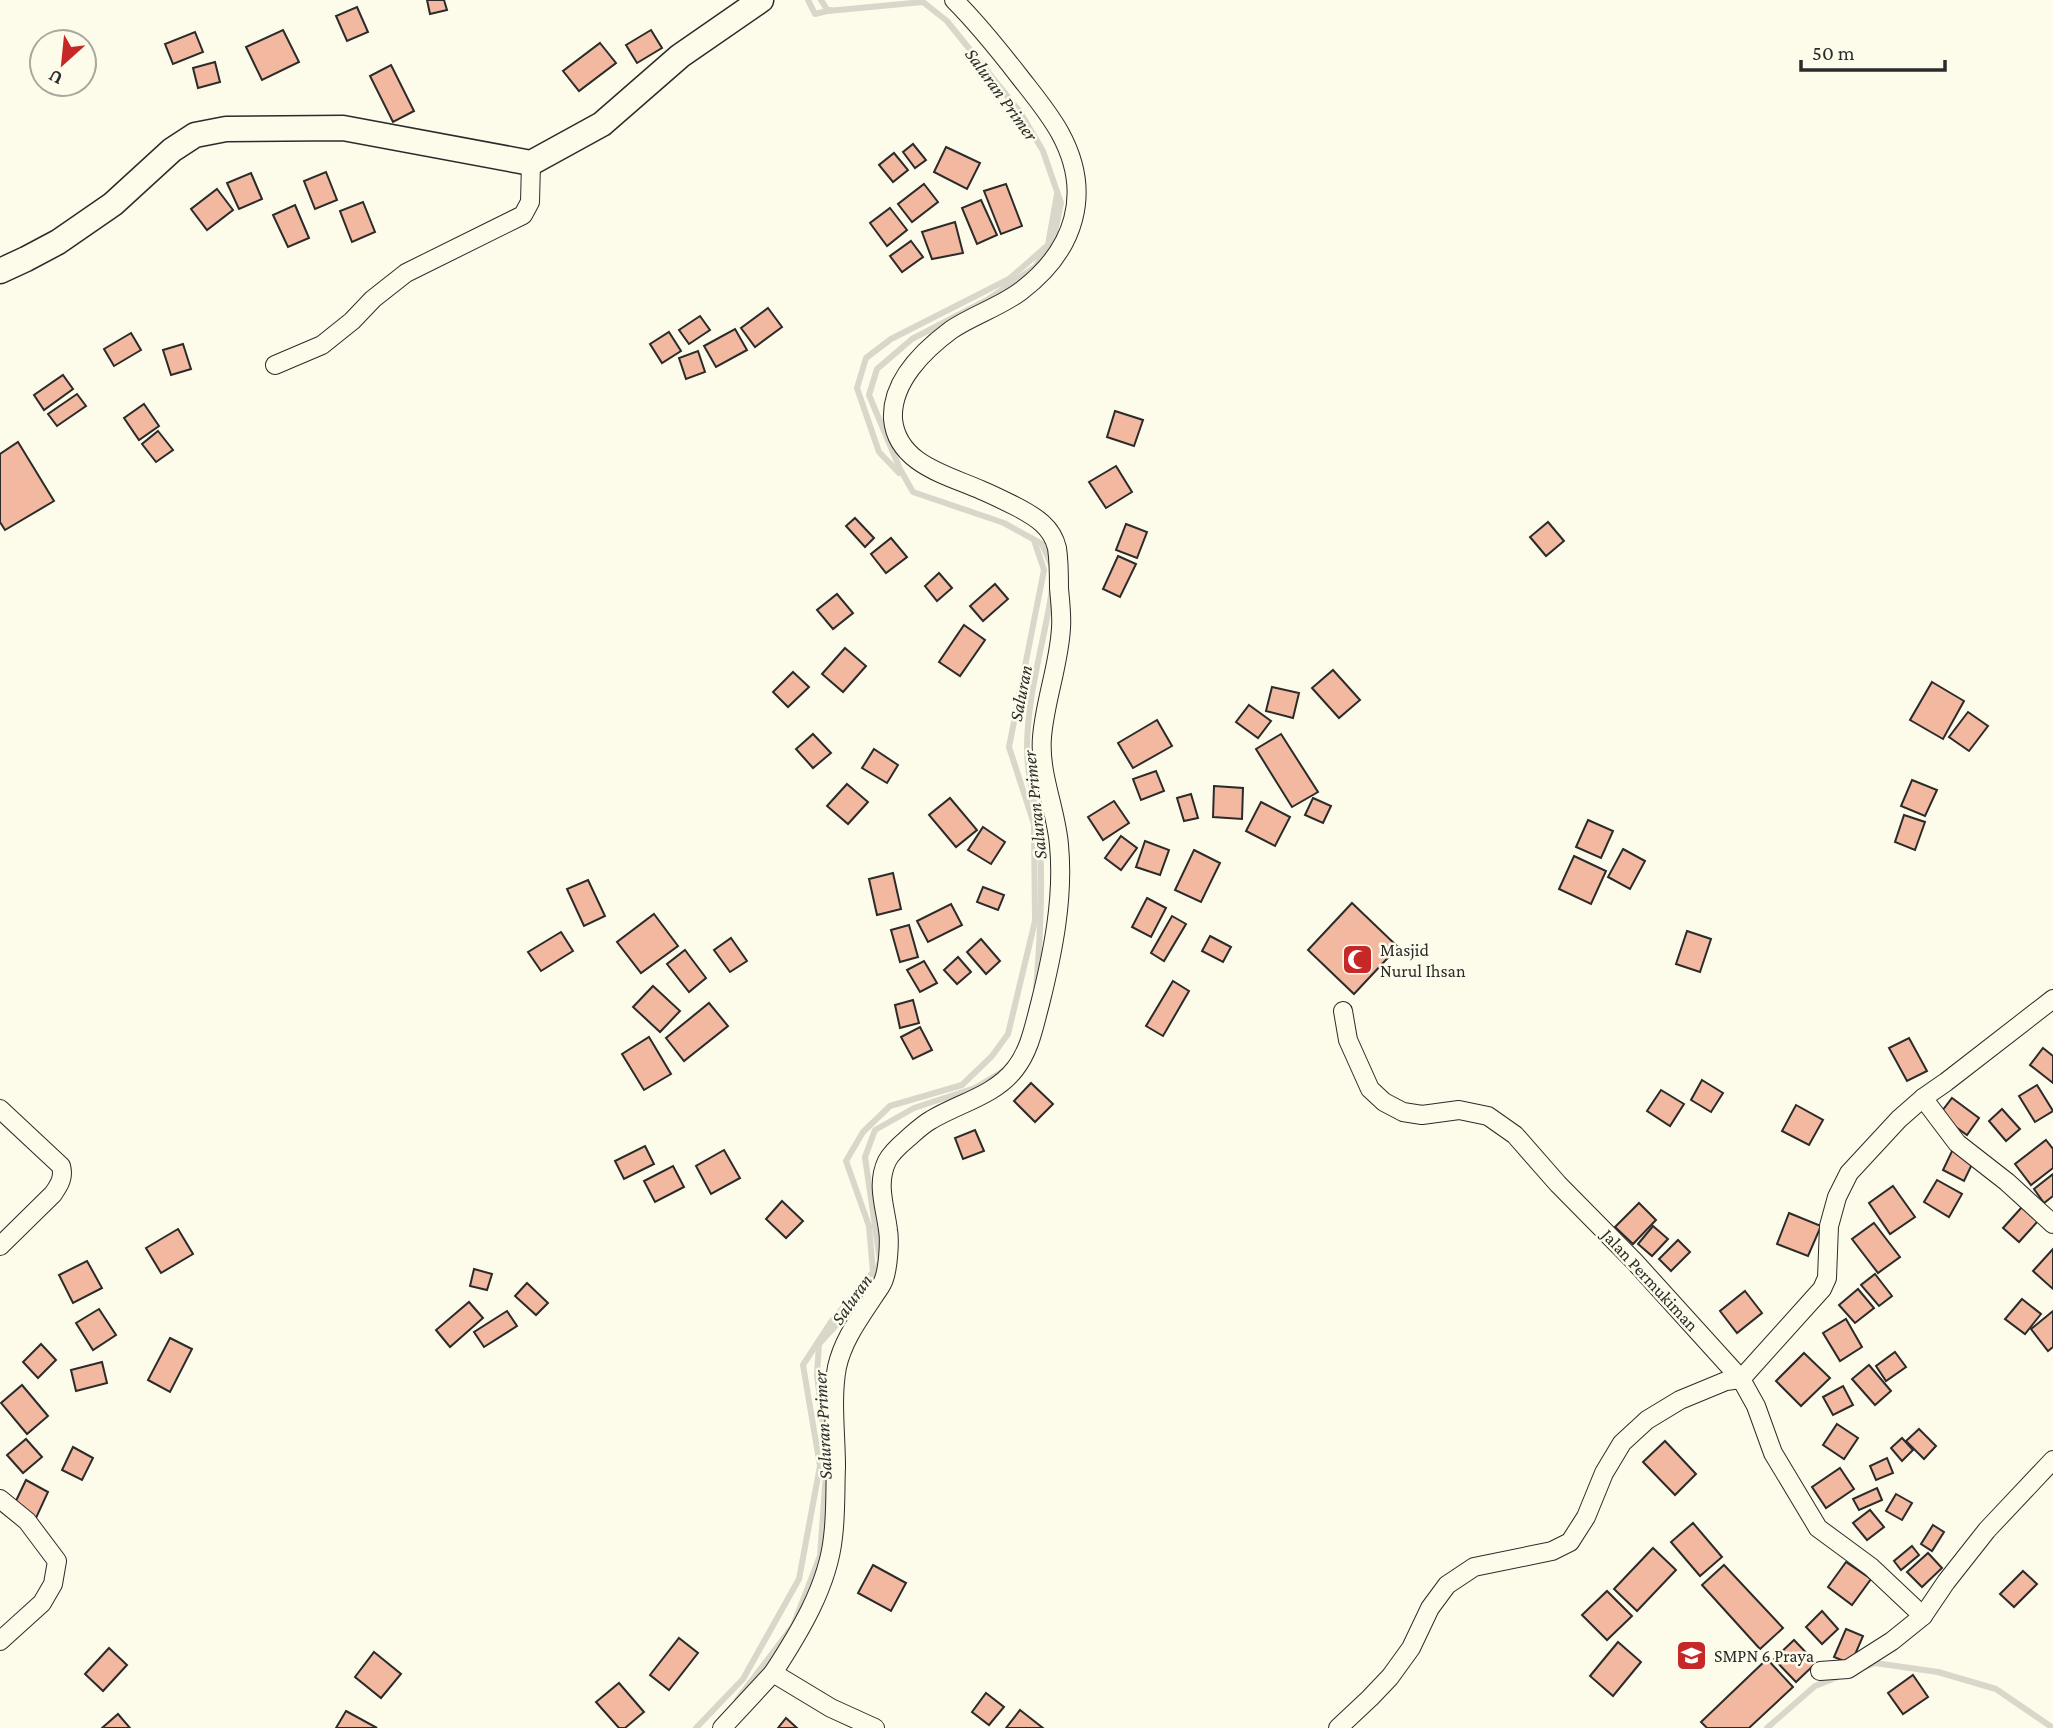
<svg xmlns="http://www.w3.org/2000/svg" width="2053" height="1728" font-family="'Crimson Pro',serif">
<style>
.lines{fill:none;stroke-linecap:round;stroke-linejoin:round}
.stream{stroke:#d8d7c9;stroke-width:6}
.building{fill:#f2b8a0;stroke:#2b2b2b;stroke-width:2}
.street-casing{stroke:#2b2b2b;stroke-width:20}
.secondary-casing{stroke:#2b2b2b;stroke-width:27}
.street{stroke:#fdfbea;stroke-width:18}
.secondary{stroke:#fdfbea;stroke-width:24}
.labels{text-anchor:middle;stroke-width:5;stroke-linejoin:round;paint-order:stroke}
.poi-label{font-size:18px;fill:#2b2b2b;stroke:#fdfbea;text-anchor:start}
.street-label{font-size:18px;fill:#2b2b2b;stroke:#fdfbea}
.water-label{font-size:19px;font-style:italic;fill:#2b2b2b;stroke:#fdfbea}
</style>
<rect width="100%" height="100%" fill="#fdfbea"/>
<g class="lines">
<g class="stream">
<polyline points="808,0 815,14 831,10"/>
<polyline points="821,0 828,11 923,2 947,21 1020,112 1043,151 1061,203 1054,237 1035,267 987,300 912,339 877,369 869,395 900,469 913,492 1004,523 1042,544 1053,569"/>
<polyline points="899,473 879,452 857,388 866,358 891,339 1009,279 1048,245 1057,194"/>
<path d="M1036,989C1040,941 1043,892 1040,844C1038,812 1027,781 1027,749C1027,695 1044,643 1052,590"/>
<polyline points="1865,1667 1875,1663 1938,1672 1996,1689 2053,1728"/>
<polyline points="737,1700 793,1626 820,1556 827,1459 817,1375 819,1344 872,1286 880,1261 865,1157 875,1130 914,1108 975,1088 1005,1070"/>
<polyline points="696,1728 743,1679 799,1579 820,1466 803,1365 831,1322 873,1272 869,1226 846,1161 863,1132 890,1106 962,1085 992,1056 1008,1034 1035,921 1034,824 1009,747 1044,570 1034,540"/>
<polyline points="1767,1728 1815,1686 1838,1677"/>
</g>
</g>
<g class="building">
<polygon points="427,0 444,0 447,10 430,14"/>
<polygon points="357,7 368,32 347,41 336,16"/>
<polygon points="283,30 299,62 262,80 246,47"/>
<polygon points="651,30 662,48 637,63 626,45"/>
<polygon points="195,32 203,52 173,64 165,44"/>
<polygon points="600,43 616,63 579,91 563,71"/>
<polygon points="215,62 220,82 198,88 193,68"/>
<polygon points="391,65 414,111 393,122 370,76"/>
<polygon points="913,144 926,160 915,168 903,152"/>
<polygon points="946,147 980,163 967,189 934,172"/>
<polygon points="894,153 908,170 893,182 879,165"/>
<polygon points="326,172 337,200 315,209 304,181"/>
<polygon points="251,173 262,199 239,209 227,183"/>
<polygon points="924,184 938,202 912,222 898,204"/>
<polygon points="1006,184 1022,226 1001,234 984,191"/>
<polygon points="217,189 233,210 207,230 191,209"/>
<polygon points="981,200 997,235 977,244 962,208"/>
<polygon points="363,202 375,232 352,242 340,211"/>
<polygon points="295,205 309,238 288,247 273,215"/>
<polygon points="890,208 907,230 887,246 870,223"/>
<polygon points="955,222 963,253 932,259 922,232"/>
<polygon points="911,241 923,257 902,272 890,256"/>
<polygon points="768,308 782,327 755,347 741,328"/>
<polygon points="700,316 710,330 689,344 679,330"/>
<polygon points="735,329 747,350 716,367 704,346"/>
<polygon points="669,332 681,351 662,363 650,344"/>
<polygon points="131,333 141,350 114,366 104,349"/>
<polygon points="183,344 191,369 171,375 163,350"/>
<polygon points="698,351 705,372 686,379 679,358"/>
<polygon points="63,375 73,389 44,410 34,395"/>
<polygon points="77,394 86,406 57,426 48,414"/>
<polygon points="144,404 159,426 139,440 124,418"/>
<polygon points="1115,411 1143,420 1134,446 1107,437"/>
<polygon points="158,431 173,450 156,462 142,444"/>
<polygon points="18,442 54,501 5,530 0,522 0,454"/>
<polygon points="1116,466 1132,492 1106,508 1089,482"/>
<polygon points="855,518 874,538 865,547 846,526"/>
<polygon points="1548,522 1564,541 1546,556 1530,537"/>
<polygon points="1126,524 1147,532 1137,558 1116,550"/>
<polygon points="891,538 907,557 886,573 871,554"/>
<polygon points="1118,556 1136,564 1120,597 1103,589"/>
<polygon points="939,573 952,588 937,601 925,586"/>
<polygon points="995,584 1008,599 983,621 970,606"/>
<polygon points="837,594 853,613 833,629 817,610"/>
<polygon points="964,625 985,640 960,676 939,662"/>
<polygon points="845,648 866,666 843,692 822,674"/>
<polygon points="1333,670 1360,700 1339,718 1312,688"/>
<polygon points="793,672 809,687 788,707 773,692"/>
<polygon points="1932,682 1964,701 1943,739 1910,720"/>
<polygon points="1272,687 1299,693 1293,718 1266,711"/>
<polygon points="1249,705 1271,721 1258,738 1236,722"/>
<polygon points="1968,712 1988,726 1969,751 1949,737"/>
<polygon points="1157,720 1172,746 1133,768 1118,743"/>
<polygon points="813,734 831,753 813,768 796,749"/>
<polygon points="1281,734 1318,792 1292,807 1256,749"/>
<polygon points="874,749 898,765 887,783 862,768"/>
<polygon points="1156,771 1164,791 1141,800 1133,779"/>
<polygon points="1912,780 1937,790 1925,816 1901,806"/>
<polygon points="847,784 868,802 848,824 827,806"/>
<polygon points="1214,786 1243,788 1242,819 1213,817"/>
<polygon points="1191,794 1198,818 1184,821 1177,798"/>
<polygon points="950,798 977,830 956,847 929,815"/>
<polygon points="1313,798 1331,806 1323,823 1305,815"/>
<polygon points="1114,801 1129,823 1103,840 1088,817"/>
<polygon points="1261,802 1290,817 1275,846 1246,831"/>
<polygon points="1904,815 1925,822 1915,850 1895,842"/>
<polygon points="1588,820 1613,831 1601,858 1576,847"/>
<polygon points="983,827 1005,842 991,864 968,850"/>
<polygon points="1121,836 1137,848 1121,870 1105,858"/>
<polygon points="1145,841 1169,850 1160,875 1136,867"/>
<polygon points="1623,849 1645,861 1630,889 1608,877"/>
<polygon points="1194,850 1220,863 1201,902 1175,890"/>
<polygon points="1574,856 1606,871 1591,904 1559,889"/>
<polygon points="893,873 901,909 877,915 869,879"/>
<polygon points="588,880 605,916 584,926 567,889"/>
<polygon points="983,887 1004,895 998,910 977,902"/>
<polygon points="1147,898 1166,908 1151,937 1132,927"/>
<polygon points="1352,903 1398,947 1354,994 1308,950"/>
<polygon points="951,904 962,925 928,942 917,921"/>
<polygon points="654,914 678,946 641,973 617,942"/>
<polygon points="1172,916 1186,924 1164,961 1151,953"/>
<polygon points="909,925 918,957 900,962 891,930"/>
<polygon points="1687,931 1711,939 1700,972 1676,964"/>
<polygon points="561,932 573,951 541,971 528,952"/>
<polygon points="1210,936 1231,947 1223,962 1202,951"/>
<polygon points="731,938 747,961 730,972 714,950"/>
<polygon points="981,939 1000,961 986,974 967,952"/>
<polygon points="685,950 706,978 689,992 667,964"/>
<polygon points="958,957 971,972 957,984 944,970"/>
<polygon points="924,961 937,983 920,992 907,970"/>
<polygon points="1173,981 1189,991 1163,1036 1146,1026"/>
<polygon points="653,986 680,1011 660,1032 633,1007"/>
<polygon points="913,1000 919,1023 900,1028 895,1005"/>
<polygon points="709,1003 728,1026 684,1061 666,1038"/>
<polygon points="920,1027 932,1050 913,1059 901,1037"/>
<polygon points="649,1037 671,1074 644,1090 622,1054"/>
<polygon points="1909,1038 1927,1071 1907,1081 1889,1048"/>
<polygon points="2043,1048 2053,1056 2053,1083 2030,1065"/>
<polygon points="1702,1080 1723,1093 1711,1112 1691,1100"/>
<polygon points="1031,1083 1053,1104 1035,1122 1014,1101"/>
<polygon points="2037,1085 2053,1111 2035,1122 2019,1096"/>
<polygon points="1661,1090 1684,1104 1670,1126 1647,1111"/>
<polygon points="1952,1098 1979,1118 1967,1135 1939,1115"/>
<polygon points="1796,1105 1823,1120 1809,1145 1782,1131"/>
<polygon points="2002,1109 2020,1129 2006,1141 1989,1121"/>
<polygon points="975,1130 984,1151 963,1159 955,1138"/>
<polygon points="2046,1140 2053,1149 2053,1168 2031,1185 2015,1164"/>
<polygon points="645,1146 654,1164 624,1179 615,1161"/>
<polygon points="1953,1149 1974,1160 1964,1181 1943,1170"/>
<polygon points="724,1150 740,1178 711,1194 696,1166"/>
<polygon points="673,1166 684,1187 655,1202 644,1181"/>
<polygon points="2053,1174 2053,1196 2044,1203 2034,1189"/>
<polygon points="1937,1180 1962,1194 1949,1217 1924,1202"/>
<polygon points="1893,1186 1915,1217 1890,1234 1869,1203"/>
<polygon points="782,1201 803,1221 786,1238 766,1219"/>
<polygon points="1639,1203 1656,1220 1633,1244 1615,1227"/>
<polygon points="2022,1207 2038,1221 2019,1242 2003,1228"/>
<polygon points="1789,1213 1821,1226 1808,1256 1777,1244"/>
<polygon points="1874,1223 1900,1257 1878,1273 1852,1239"/>
<polygon points="1653,1226 1668,1239 1652,1256 1638,1244"/>
<polygon points="178,1229 193,1254 161,1273 146,1248"/>
<polygon points="1678,1240 1690,1252 1671,1271 1659,1259"/>
<polygon points="2053,1249 2053,1289 2033,1271"/>
<polygon points="87,1261 102,1288 73,1303 59,1275"/>
<polygon points="474,1269 492,1274 487,1290 470,1286"/>
<polygon points="1875,1274 1892,1296 1879,1306 1861,1285"/>
<polygon points="527,1283 548,1303 536,1315 515,1296"/>
<polygon points="1858,1289 1874,1308 1855,1323 1839,1305"/>
<polygon points="1745,1291 1762,1313 1737,1333 1720,1311"/>
<polygon points="2022,1299 2041,1314 2025,1334 2005,1319"/>
<polygon points="469,1302 483,1318 450,1347 436,1330"/>
<polygon points="99,1309 116,1335 93,1350 76,1323"/>
<polygon points="507,1311 517,1326 484,1347 474,1332"/>
<polygon points="2053,1311 2053,1347 2048,1351 2031,1329"/>
<polygon points="1846,1319 1862,1347 1840,1361 1823,1333"/>
<polygon points="170,1338 192,1349 170,1392 148,1380"/>
<polygon points="41,1344 56,1360 38,1378 23,1362"/>
<polygon points="1895,1352 1906,1367 1886,1381 1876,1366"/>
<polygon points="1804,1353 1830,1378 1801,1406 1776,1381"/>
<polygon points="102,1362 107,1383 76,1391 71,1370"/>
<polygon points="1869,1365 1891,1391 1875,1405 1852,1379"/>
<polygon points="22,1385 48,1416 27,1434 1,1403"/>
<polygon points="1843,1386 1853,1405 1833,1415 1823,1397"/>
<polygon points="1837,1424 1858,1438 1844,1459 1823,1445"/>
<polygon points="1919,1429 1936,1446 1924,1459 1906,1441"/>
<polygon points="1902,1438 1913,1450 1902,1461 1891,1448"/>
<polygon points="26,1439 42,1457 23,1473 7,1455"/>
<polygon points="1665,1441 1696,1474 1675,1495 1643,1462"/>
<polygon points="73,1447 93,1458 82,1480 62,1470"/>
<polygon points="1887,1458 1893,1473 1876,1480 1870,1466"/>
<polygon points="1840,1468 1854,1489 1826,1508 1812,1487"/>
<polygon points="26,1480 48,1492 36,1518 13,1507"/>
<polygon points="1877,1488 1882,1500 1859,1510 1853,1499"/>
<polygon points="1896,1494 1912,1503 1902,1520 1886,1511"/>
<polygon points="1870,1510 1884,1527 1867,1540 1853,1523"/>
<polygon points="1693,1523 1722,1557 1700,1576 1671,1542"/>
<polygon points="1933,1525 1944,1532 1932,1551 1921,1544"/>
<polygon points="1912,1546 1919,1555 1901,1570 1894,1561"/>
<polygon points="1653,1548 1676,1570 1637,1611 1614,1589"/>
<polygon points="1928,1553 1942,1568 1922,1587 1907,1572"/>
<polygon points="1846,1562 1871,1579 1852,1605 1828,1587"/>
<polygon points="873,1565 906,1583 891,1611 858,1593"/>
<polygon points="1724,1565 1783,1628 1760,1649 1702,1585"/>
<polygon points="2023,1571 2037,1584 2014,1607 2000,1594"/>
<polygon points="1607,1591 1632,1616 1607,1640 1582,1615"/>
<polygon points="1822,1611 1838,1629 1822,1644 1806,1627"/>
<polygon points="1846,1629 1863,1636 1851,1664 1834,1657"/>
<polygon points="679,1638 698,1653 669,1690 650,1675"/>
<polygon points="1794,1640 1816,1663 1796,1682 1774,1659"/>
<polygon points="1618,1642 1641,1662 1613,1696 1590,1676"/>
<polygon points="109,1648 127,1665 103,1691 85,1674"/>
<polygon points="374,1652 401,1674 381,1698 355,1677"/>
<polygon points="1767,1659 1793,1687 1749,1728 1707,1728 1701,1722"/>
<polygon points="1913,1675 1928,1697 1903,1714 1888,1693"/>
<polygon points="619,1683 644,1712 625,1728 619,1728 596,1702"/>
<polygon points="986,1693 1004,1707 989,1725 972,1712"/>
<polygon points="1020,1710 1043,1728 1006,1728"/>
<polygon points="346,1711 377,1728 336,1728"/>
<polygon points="118,1714 130,1728 102,1728"/>
<polygon points="786,1718 797,1728 778,1728"/>
</g>
<g class="lines">
<defs>
<g id="street">
<polyline points="275,365 322,345 352,321 373,299 406,273 523,215 530,202 531,163"/>
<polyline points="1343,1011 1348,1040 1370,1089 1384,1102 1403,1112 1422,1115 1459,1110 1488,1116 1515,1135 1558,1184 1634,1261 1741,1379 1756,1406 1773,1453 1818,1528 1871,1567 1923,1616"/>
<polyline points="1923,1098 1957,1143 2007,1182 2053,1224"/>
<path d="M0,1109L61,1166C64,1177 60,1184 53,1194L0,1246"/>
<polyline points="0,1499 27,1521 57,1561 53,1584 42,1603 0,1641"/>
<polyline points="1820,1671 1848,1669 1892,1641 1923,1616 1946,1582 1987,1530 2053,1460"/>
<polyline points="722,1728 773,1673"/>
<path d="M875,1728L831,1708L773,1673C799,1633 828,1586 833,1537C836,1514 835,1490 836,1467C836,1434 831,1399 837,1367C843,1340 859,1319 874,1296C877,1291 882,1286 884,1279C888,1268 890,1241 888,1230C885,1206 876,1184 887,1161C891,1153 900,1145 907,1139C914,1133 922,1125 931,1120C959,1103 994,1096 1015,1069C1030,1050 1034,1026 1040,1004C1053,952 1064,898 1059,845C1056,809 1039,774 1042,737C1045,700 1059,665 1061,628C1062,615 1060,601 1059,588C1059,575 1059,561 1057,548C1052,527 1036,517 1017,507C1005,501 993,495 981,490C947,475 897,464 893,419C891,382 924,350 951,330C973,315 1000,307 1021,291C1075,250 1093,193 1060,133C1049,113 1033,94 1019,76C998,49 978,24 954,0"/>
<polyline points="1338,1728 1370,1698 1390,1677 1411,1648 1430,1608 1447,1585 1474,1567 1552,1551 1570,1542 1586,1517 1604,1473 1622,1443 1647,1420 1680,1400 1726,1381 1741,1379 1822,1289 1827,1278 1829,1226 1837,1197 1849,1173 1899,1119 1923,1098 1946,1082 2053,999"/>
</g>
<polyline id="secondary" points="0,271 26,259 58,242 113,204 172,150 195,135 226,129 343,128 531,163 602,124 680,56 761,0"/>
</defs>
<use href="#street" class="street-casing"/>
<use href="#secondary" class="secondary-casing"/>
<use href="#street" class="street"/>
<use href="#secondary" class="secondary"/>
</g>
<defs>
<symbol id="mosque-square" viewBox="-11 -11 22 22"><rect x="-9" y="-9" width="18" height="18" rx="4" fill="#c62828" stroke="#fdfbea"/><path d="M3.5-4.9A6 6 0 1 0 3.5 4.9A5 5 0 1 1 3.5-4.9Z" fill="#fff"/></symbol>
<symbol id="school-square" viewBox="-11 -11 22 22"><rect x="-9" y="-9" width="18" height="18" rx="4" fill="#c62828" stroke="#fdfbea"/><path d="M0-5L7-2L0 1L-7-2ZM-4 1L0 2.5L4 1V4Q0 6-4 4Z" fill="#fff"/></symbol>
</defs>
<g fill-rule="evenodd">
<use href="#mosque-square" x="1340" y="942" width="35" height="35"/>
<use href="#school-square" x="1674" y="1638" width="35" height="35"/>
</g>
<g class="labels">
<g class="poi-label">
<text x="1380" y="956">Masjid<tspan x="1380" dy="21">Nurul Ihsan</tspan></text>
<text x="1714" y="1662">SMPN 6 Praya</text>
</g>
<g class="street-label">
<text transform="translate(1650 1280) rotate(47)" y="6">Jalan Permukiman</text>
</g>
<g class="water-label">
<text transform="translate(1002 94) rotate(54)" y="7">Saluran Primer</text>
<text transform="translate(1020 693) rotate(-79)" y="7">Saluran</text>
<text transform="translate(1034 805) rotate(-96)" y="7">Saluran Primer</text>
<text transform="translate(851 1299) rotate(-55)" y="7">Saluran</text>
<text transform="translate(822 1425) rotate(-93)" y="7">Saluran Primer</text>
</g>
</g>
<g transform="translate(63 63) rotate(207)"><circle r="33" fill="#fdfbea" stroke="#a9a89e" stroke-width="2"/>
<path d="M0-5L12 26L0 18L-12 26Z" fill="#c62828"/>
<text y="-10" font-size="19" font-weight="bold" text-anchor="middle" fill="#2b2b2b">U</text>
</g>
<path d="M1801 60v10h144v-10" fill="none" stroke="#2b2b2b" stroke-width="3.5"/>
<text x="1812" y="60" font-size="21" fill="#2b2b2b" stroke="#fdfbea" stroke-width="5" paint-order="stroke">50 m</text>
</svg>
